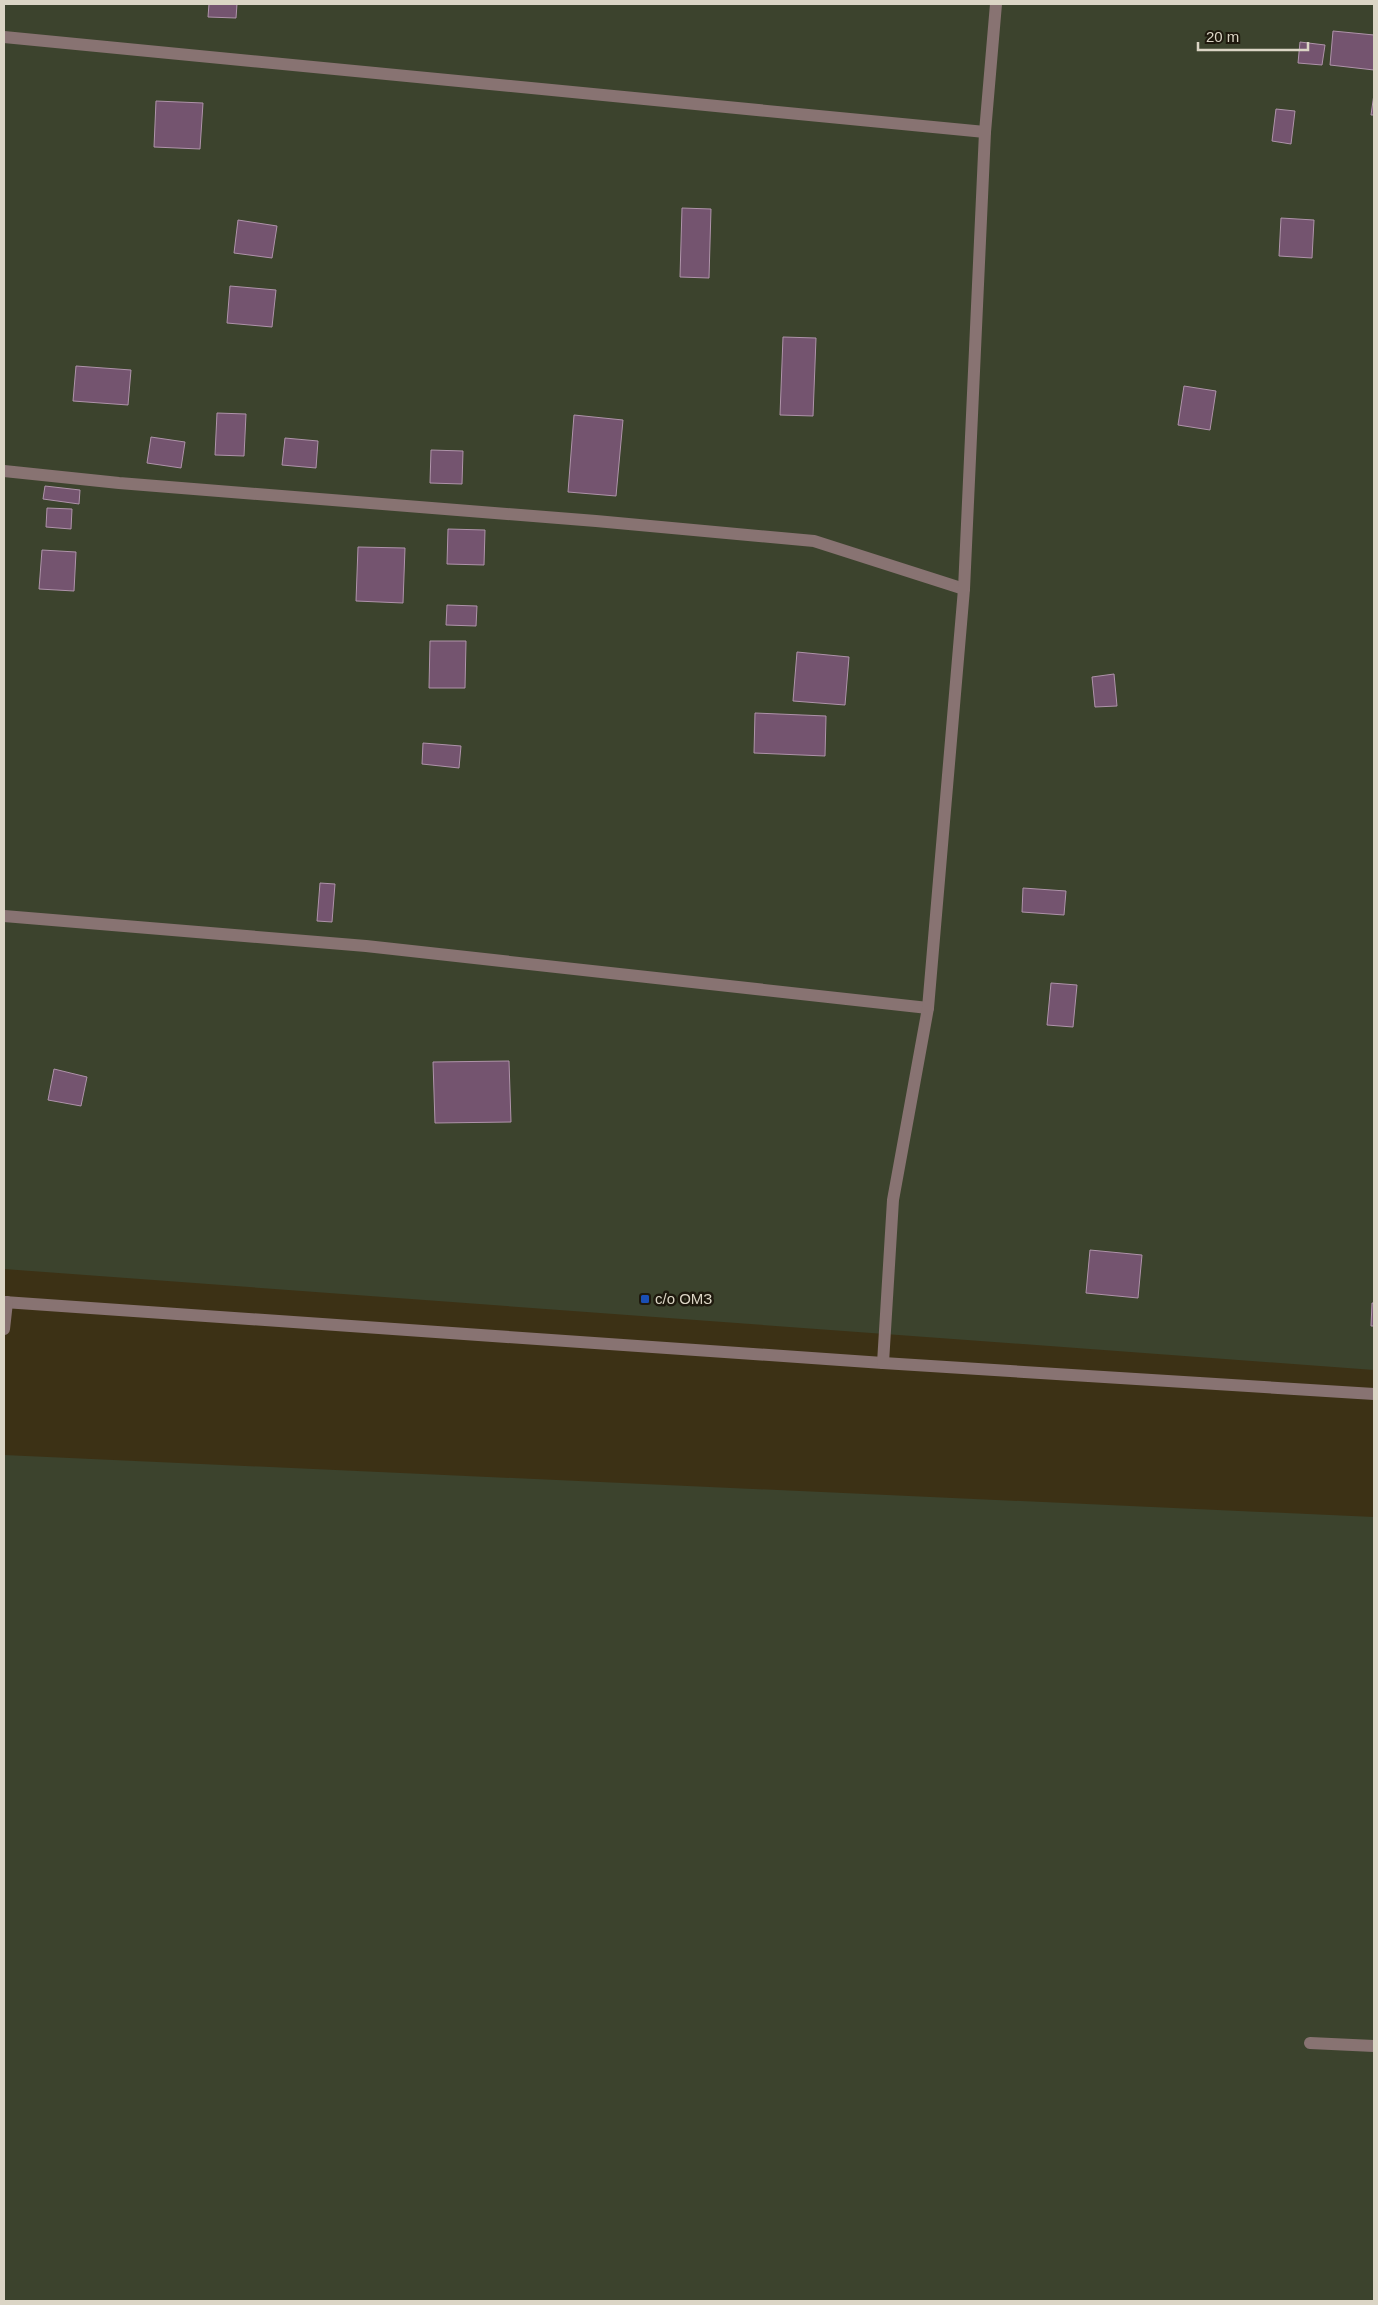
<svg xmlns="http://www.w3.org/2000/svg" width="1378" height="2305" font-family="Arial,sans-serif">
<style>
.green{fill:#3c432d}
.building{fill:#74546f;stroke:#af93aa}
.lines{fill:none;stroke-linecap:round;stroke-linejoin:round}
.minor{stroke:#887372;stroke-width:12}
.transit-dot{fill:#1a4fb4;stroke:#1e190d;stroke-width:2}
.labels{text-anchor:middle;stroke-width:5;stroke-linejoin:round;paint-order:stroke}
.poi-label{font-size:15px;fill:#dbd5c5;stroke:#1e190d;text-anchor:start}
</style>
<rect width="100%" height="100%" fill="#3c3115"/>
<g class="green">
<polygon points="4,4 1374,4 1374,1370 4,1269"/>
<polygon points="4,1455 1374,1517 1374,2301 4,2301"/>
</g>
<g class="building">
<polygon points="209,4 237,4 236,18 208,17"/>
<polygon points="1333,31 1374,35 1374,70 1330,65"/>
<polygon points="1300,42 1325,45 1322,65 1298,63"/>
<polygon points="1374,94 1374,115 1371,115"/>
<polygon points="156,101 203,103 200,149 154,147"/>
<polygon points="1276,109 1295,111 1291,144 1272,141"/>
<polygon points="682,208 711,209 709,278 680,277"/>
<polygon points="1281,218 1314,220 1312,258 1279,256"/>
<polygon points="238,220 277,226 272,258 234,253"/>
<polygon points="230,286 276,290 272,327 227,323"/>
<polygon points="783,337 816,338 813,416 780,415"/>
<polygon points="76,366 131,370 128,405 73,401"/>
<polygon points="1184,386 1216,391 1210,430 1178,425"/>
<polygon points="217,413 246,414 244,456 215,455"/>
<polygon points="574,415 623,420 616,496 568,492"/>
<polygon points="151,437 185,442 181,468 147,463"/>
<polygon points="285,438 318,441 316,468 282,465"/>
<polygon points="431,450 463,451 462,484 430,483"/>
<polygon points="45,486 80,490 79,504 43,499"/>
<polygon points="47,508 72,509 71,529 46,527"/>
<polygon points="448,529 485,530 484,565 447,564"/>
<polygon points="358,547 405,548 403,603 356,601"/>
<polygon points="42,550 76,552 74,591 39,589"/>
<polygon points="447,605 477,606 476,626 446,625"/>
<polygon points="430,641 466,641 465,688 429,688"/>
<polygon points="797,652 849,657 845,705 793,701"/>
<polygon points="1114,674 1117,706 1095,707 1092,677"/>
<polygon points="755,713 826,716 825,756 754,753"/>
<polygon points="423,743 461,746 459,768 422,764"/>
<polygon points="320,883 335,884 332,922 317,921"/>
<polygon points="1023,888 1066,891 1064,915 1022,912"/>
<polygon points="1051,983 1077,985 1073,1027 1047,1025"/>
<polygon points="509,1061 511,1122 435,1123 433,1062"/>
<polygon points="54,1069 87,1077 81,1106 48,1100"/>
<polygon points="1090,1250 1142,1255 1138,1298 1086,1293"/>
<polygon points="1372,1303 1374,1303 1374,1326 1371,1326"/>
</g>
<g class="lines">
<g class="minor">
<polyline points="4,37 985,132"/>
<polyline points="4,471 119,483 596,521 814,541 964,589"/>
<polyline points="4,916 366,946 928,1008"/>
<polyline points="4,1302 883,1363 1374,1394"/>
<polyline points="4,1329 7,1302"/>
<polyline points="883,1363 893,1200 928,1008 964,589 985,132 996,4"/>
<polyline points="1310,2043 1374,2046"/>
</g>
</g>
<rect class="transit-dot" x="640" y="1294" width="10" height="10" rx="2.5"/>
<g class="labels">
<g class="poi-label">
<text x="655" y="1304">с/о ОМЗ</text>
</g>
</g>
<rect width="1378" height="2305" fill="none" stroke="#dbd5c5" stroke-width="10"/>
<path d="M1198 42v8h110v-8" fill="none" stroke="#dbd5c5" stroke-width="2.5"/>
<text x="1206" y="42" font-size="15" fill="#dbd5c5" stroke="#1e190d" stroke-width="4" paint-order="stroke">20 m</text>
</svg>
